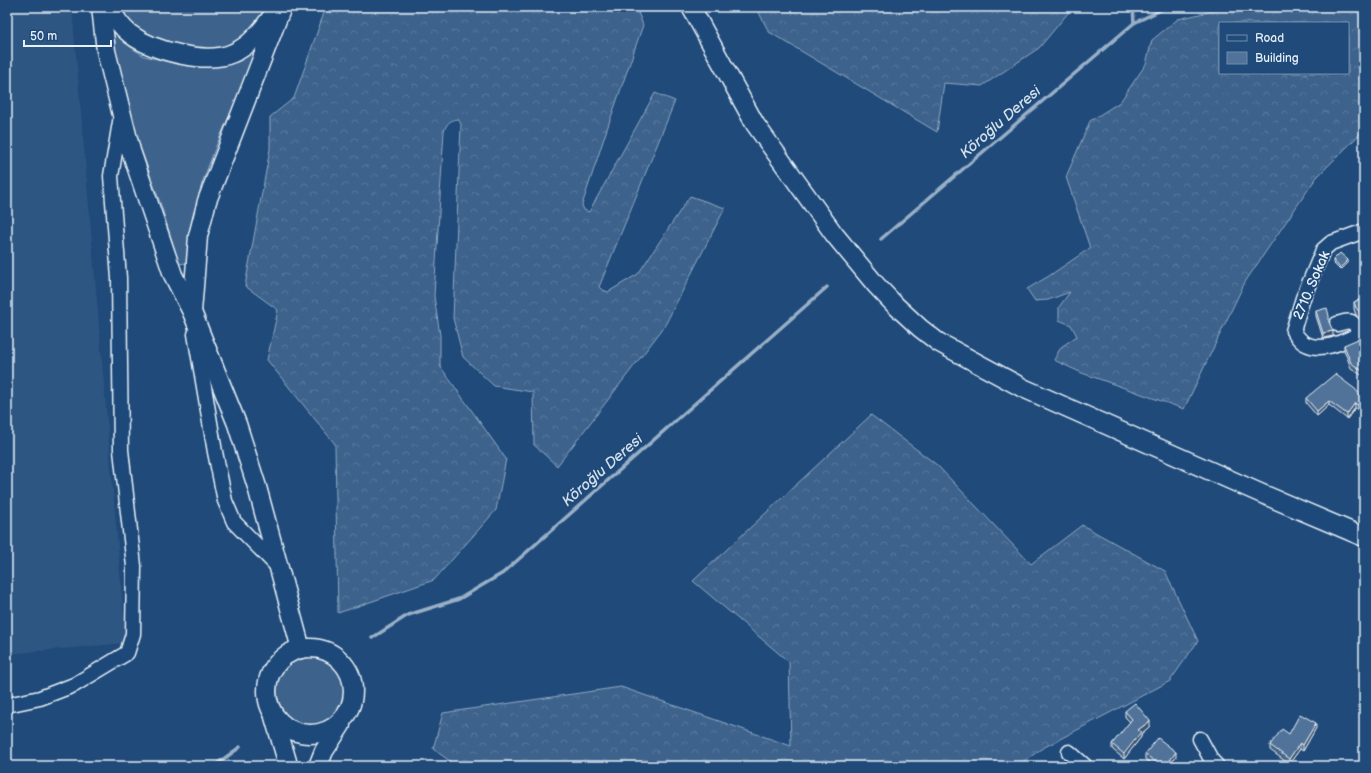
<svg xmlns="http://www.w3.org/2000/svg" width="1371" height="773" font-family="'Balsamiq Sans',sans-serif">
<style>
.built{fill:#2e5683}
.grass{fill:#3c628c;stroke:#92aac2}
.forest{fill:url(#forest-crowns);stroke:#92aac2;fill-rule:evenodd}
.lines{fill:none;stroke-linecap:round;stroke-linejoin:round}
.stream{stroke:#9ab0c7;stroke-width:3.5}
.minor-casing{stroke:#e8f1f8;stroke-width:17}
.major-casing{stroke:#e8f1f8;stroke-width:21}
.minor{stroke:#1f4a7a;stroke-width:14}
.major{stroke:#1f4a7a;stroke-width:18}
.wall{fill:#466384;stroke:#e8f1f8}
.shaded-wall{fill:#39506b;stroke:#e8f1f8}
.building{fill:#517399;stroke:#e8f1f8}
.labels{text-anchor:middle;stroke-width:3.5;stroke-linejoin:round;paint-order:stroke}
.street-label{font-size:14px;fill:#e8f1f8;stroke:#1f4a7a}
.water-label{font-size:15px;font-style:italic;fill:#d4e1ec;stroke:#1f4a7a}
</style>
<defs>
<pattern id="forest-crowns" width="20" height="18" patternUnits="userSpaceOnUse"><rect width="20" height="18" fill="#3c628c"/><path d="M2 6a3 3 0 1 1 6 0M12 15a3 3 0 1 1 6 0" fill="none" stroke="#58799d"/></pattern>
</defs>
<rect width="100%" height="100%" fill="#1f4a7a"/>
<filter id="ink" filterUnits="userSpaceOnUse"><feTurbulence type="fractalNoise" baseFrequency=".025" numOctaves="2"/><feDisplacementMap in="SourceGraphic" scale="8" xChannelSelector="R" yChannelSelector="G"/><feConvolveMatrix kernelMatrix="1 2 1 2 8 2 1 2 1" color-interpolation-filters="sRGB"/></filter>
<g filter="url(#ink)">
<polygon class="built" points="7,7 72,7 126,643 7,654"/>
<g class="grass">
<polygon points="116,7 269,7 260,25 239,44 209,52 144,39"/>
<polygon points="110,28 129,46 144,56 174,63 211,65 260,45 216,146 202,183 190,228 186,263 179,264 161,205 136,135 117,70"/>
<circle cx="312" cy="691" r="35"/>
</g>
<g class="forest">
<path d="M326,7H636L643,25L607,129L582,205L584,210L589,212L655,93L675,101L599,287L601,289L608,292L638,274L690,196L725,208L664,327L557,466L534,445L533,392L494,386L463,357L453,318L461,124L458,119C450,120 447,123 444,131L434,296L440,335V366L506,459L496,510L434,580L338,613L335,444L267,360L278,310L245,286L270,149V117L294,98Z"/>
<polygon points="756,7 1073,7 1039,48 982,86 944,83 937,132 769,32"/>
<path d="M1231,7H1364V130L1316,178L1245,282L1184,409L1082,373L1054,360L1061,347L1077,336L1071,325L1059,320V307L1070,292L1048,300L1035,301L1027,289L1049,276L1090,248L1066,177L1090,121L1120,102L1146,64L1152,40L1178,19ZM1220,23H1348V73H1220Z"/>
<polygon points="871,415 937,465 1031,564 1082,525 1165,571 1198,641 1170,681 1041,749 1018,766 457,766 433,749 443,713 621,687 791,746 789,662 693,581"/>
</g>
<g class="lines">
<g class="stream">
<polyline points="1133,7 1134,23"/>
<polyline points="881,239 1134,23 1167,7"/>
<polyline points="372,638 408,615 459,599 503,573 827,287"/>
<polyline points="214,766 240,747"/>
</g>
<defs>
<g id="minor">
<path d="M1364,231L1331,243L1323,250L1303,298L1293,331C1296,335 1299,340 1304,343C1323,354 1346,340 1364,332"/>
<path d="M1337,324C1351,320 1353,319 1360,334"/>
<polyline points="195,334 215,452 225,501 234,522 278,567"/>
<polyline points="7,705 40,698 74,685 127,653 133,634 134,566 121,450 119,278 111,176 121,116"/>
<polyline points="1200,739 1212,761 1217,766"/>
<polyline points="1069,752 1085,766"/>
</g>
<g id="major">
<polyline points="101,7 106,51 131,151 173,275 192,312 237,424 257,487 301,649"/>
<path d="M110,7C115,18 121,27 130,34C153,51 206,65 233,53C250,46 262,30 273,15"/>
<polyline points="691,7 755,124 834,234 876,285 895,305 920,328 938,342 1023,388 1260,493 1364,537"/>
<polyline points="192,312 198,236 207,201 282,7"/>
<circle cx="310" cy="691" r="43"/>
<polyline points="274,717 287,761 287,766"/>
<polyline points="318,766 324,751 341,725"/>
</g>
</defs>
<use href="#minor" class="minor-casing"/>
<use href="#major" class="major-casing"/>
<use href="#minor" class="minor"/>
<use href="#major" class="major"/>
</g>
<g class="wall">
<polygon points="1333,260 1348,262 1340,270 1333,263"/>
<polygon points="1364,291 1364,323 1356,315 1354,309 1354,302 1361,299 1361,292"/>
<polygon points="1316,311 1329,322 1333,336 1323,338 1316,316"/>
<polygon points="1364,341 1364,377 1351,368 1344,350 1344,345"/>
<polygon points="1306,398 1363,403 1358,410 1355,408 1347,419 1329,405 1317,416 1306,403"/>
<polygon points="1364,429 1364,439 1363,439 1363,434"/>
<polygon points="1125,711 1150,726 1141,734 1141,737 1124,759 1112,749 1112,744 1130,722 1125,717"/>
<polygon points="1316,728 1303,751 1300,749 1289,764 1270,750 1270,745 1289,734"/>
<polygon points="1145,754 1176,757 1170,766 1154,766 1145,759"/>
</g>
<g class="shaded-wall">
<polygon points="1348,260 1348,262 1340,270 1340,268"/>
<polygon points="1333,331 1333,336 1323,338 1323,333"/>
<polygon points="1363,398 1363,403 1358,410 1358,405"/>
<polygon points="1329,401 1329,405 1317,416 1317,411"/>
<polygon points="1355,403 1355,408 1347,419 1347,414"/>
<polygon points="11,678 11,684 7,685 7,680"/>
<polygon points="1150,721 1150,726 1141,734 1141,737 1124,759 1124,754 1138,730"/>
<polygon points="1316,723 1316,728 1303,751 1303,745"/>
<polygon points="1300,743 1300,749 1289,764 1289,759"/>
<polygon points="1176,752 1176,757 1170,766 1166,766"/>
</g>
<g class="building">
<polygon points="1340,253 1348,260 1340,268 1333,260"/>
<polygon points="1364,291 1364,316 1356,308 1354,302 1363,298 1361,292"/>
<polygon points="1327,308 1329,316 1329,322 1333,331 1323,333 1316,311"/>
<polygon points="1363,337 1364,341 1364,372 1351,363 1344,345"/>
<polygon points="1335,374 1355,389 1363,398 1358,405 1355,403 1347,414 1329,401 1317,411 1306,398"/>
<polygon points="7,669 11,678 7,680"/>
<polygon points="1135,703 1150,721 1138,730 1141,732 1124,754 1112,744 1132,719 1125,711"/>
<polygon points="1300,714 1316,723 1303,745 1300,743 1289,759 1270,745 1282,729 1289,734"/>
<polygon points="1158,738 1176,752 1166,766 1161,766 1145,754"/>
</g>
</g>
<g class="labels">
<g class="street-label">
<text transform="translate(1311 285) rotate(-67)" y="5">2710. Sokak</text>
</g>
<g class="water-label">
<text transform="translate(1000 122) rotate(-41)" y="5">Köroğlu Deresi</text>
<text transform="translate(602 470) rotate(-41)" y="5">Köroğlu Deresi</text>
</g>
</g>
<rect width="1371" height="773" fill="none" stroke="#1f4a7a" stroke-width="24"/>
<rect x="12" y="12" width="1347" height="749" fill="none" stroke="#e8f1f8" stroke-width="1.5" filter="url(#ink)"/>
<rect x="1219" y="22" width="130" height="52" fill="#1f4a7a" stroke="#6f8dac"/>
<rect x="1227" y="35" width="20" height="6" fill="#1f4a7a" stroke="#6f8dac"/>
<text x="1255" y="42" font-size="12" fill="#e8f1f8">Road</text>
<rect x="1227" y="52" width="20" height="12" fill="#517399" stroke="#6f8dac"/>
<text x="1255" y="62" font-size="12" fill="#e8f1f8">Building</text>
<path d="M24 40v6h87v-6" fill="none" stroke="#e8f1f8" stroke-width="2"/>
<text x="30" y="40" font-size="12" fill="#e8f1f8" stroke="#1f4a7a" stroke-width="3" paint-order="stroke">50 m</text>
</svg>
